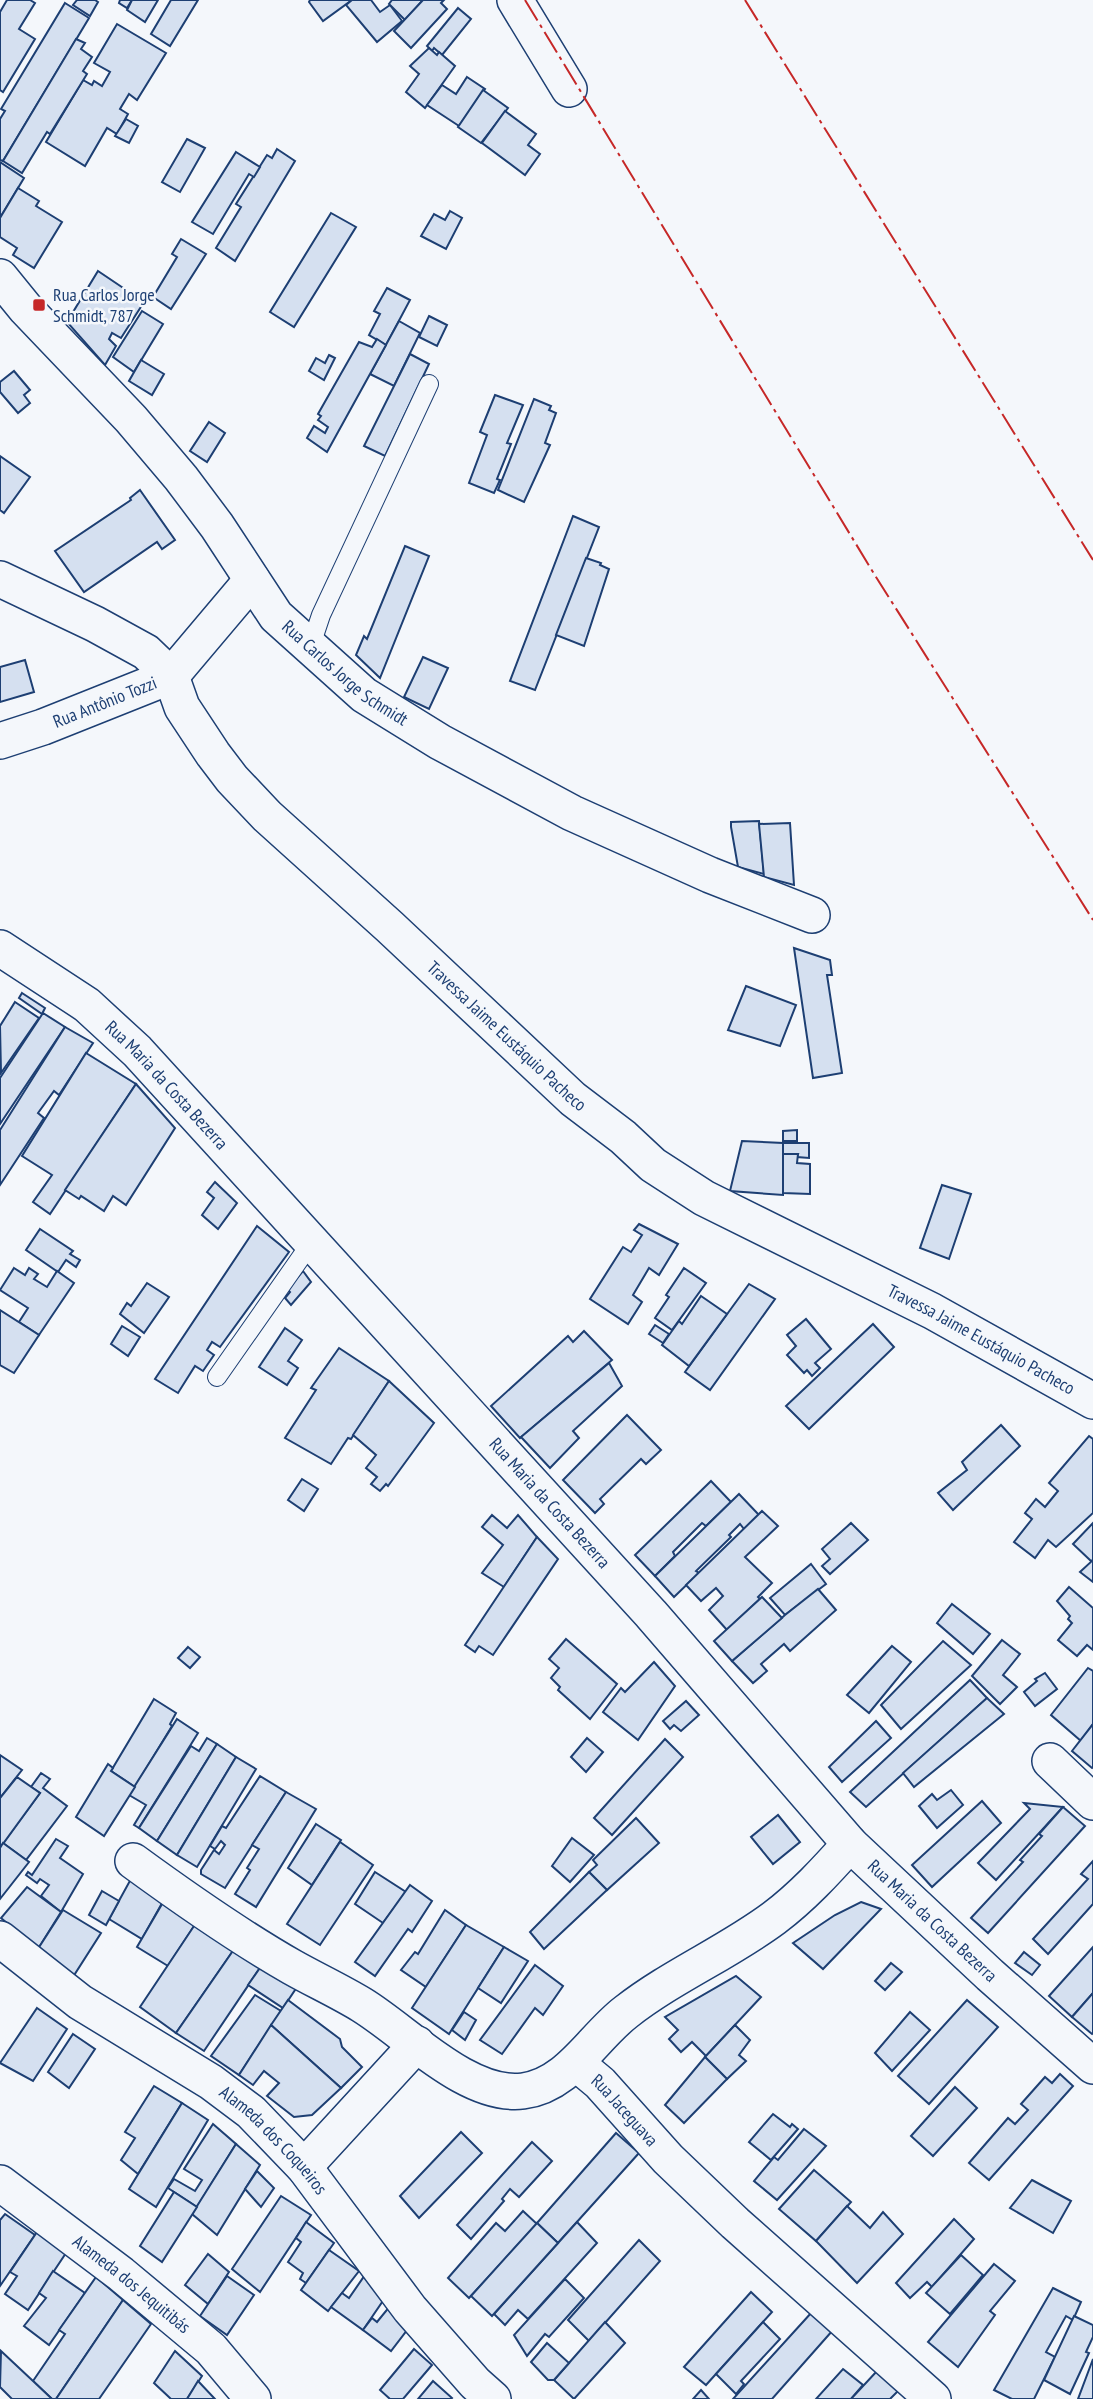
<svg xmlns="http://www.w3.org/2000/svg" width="1093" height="2399" font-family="'PT Sans Narrow',sans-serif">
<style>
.building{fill:#d5e0f0;stroke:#1d3f73;stroke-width:2}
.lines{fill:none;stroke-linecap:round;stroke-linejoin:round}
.service-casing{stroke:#1d3f73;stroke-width:20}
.minor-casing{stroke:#1d3f73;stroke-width:38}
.service{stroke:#f4f7fb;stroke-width:18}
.minor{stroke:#f4f7fb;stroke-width:35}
.power{stroke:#c62828;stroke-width:2;stroke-dasharray:24 5 3.5 5;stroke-linecap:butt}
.poi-dot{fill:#c62828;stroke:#f4f7fb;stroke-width:2.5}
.labels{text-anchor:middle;stroke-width:5;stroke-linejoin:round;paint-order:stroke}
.poi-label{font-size:18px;fill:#1d3f73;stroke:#f4f7fb;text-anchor:start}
.street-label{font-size:18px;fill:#1d3f73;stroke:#f4f7fb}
</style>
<rect width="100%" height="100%" fill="#f4f7fb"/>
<g class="building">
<polygon points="7,0 30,0 35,3 19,29 35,39 3,92 0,90 0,12"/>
<polygon points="77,0 95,0 98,2 90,16 73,5"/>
<polygon points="120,0 132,0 127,8 119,3"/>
<polygon points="132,0 158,0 145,22 127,10"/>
<polygon points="171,0 198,0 170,46 151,34"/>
<polygon points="310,0 352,0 323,21 309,2"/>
<polygon points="352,0 371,0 380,12 390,5 402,21 377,42 346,5"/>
<polygon points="392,0 423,0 405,20 389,4"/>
<polygon points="423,0 444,0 441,3 447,9 411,48 394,31"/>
<polygon points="65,3 89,18 3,161 0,160 0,119 5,111 1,109"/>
<polygon points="458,8 471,19 442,55 434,48 432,51 427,46"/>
<polygon points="117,24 166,53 137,100 129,94 120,109 128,114 117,134 107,128 85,166 46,142 83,80 92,85 94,81 102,86 110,72 94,63"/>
<polygon points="76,39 85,43 81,49 92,57 83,71 87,74 50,134 47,132 22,173 3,161"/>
<polygon points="429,48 437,55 439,52 455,66 425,108 406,92 419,74 410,66"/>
<polygon points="467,77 485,89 459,126 427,105 442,85 456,94"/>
<polygon points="483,90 508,108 481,143 458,127"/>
<polygon points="505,111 536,134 528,145 540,154 525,175 482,143"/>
<polygon points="126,119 138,126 129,143 115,136"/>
<polygon points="187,139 205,148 180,192 162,182"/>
<polygon points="277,149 295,161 235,261 216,248 241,207 236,204 267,155 272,158"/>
<polygon points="236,152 260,167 254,177 249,174 213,234 192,222"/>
<polygon points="0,162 24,178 0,218"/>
<polygon points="18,188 39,201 36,206 62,222 34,268 13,255 17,248 0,237 0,218"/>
<polygon points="450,211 462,218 446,249 421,236 434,214 445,220"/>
<polygon points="331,213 356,227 294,327 270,312"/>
<polygon points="181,239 206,254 171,309 153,297 177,257 172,254"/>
<polygon points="98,271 144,302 121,338 112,333 109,339 116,346 105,365 67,322"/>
<polygon points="387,288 410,300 386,345 369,335 380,314 374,311"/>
<polygon points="142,311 163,324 134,372 113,357"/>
<polygon points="429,316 447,325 437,346 419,337"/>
<polygon points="399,321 420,333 394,386 370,374"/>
<polygon points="377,339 386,345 327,452 307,438 314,426 325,433 328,427 318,420 321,416 318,414 359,342 372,347"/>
<polygon points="410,354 429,364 385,456 364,446"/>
<polygon points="329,355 335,358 324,380 309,371 316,358 325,363"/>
<polygon points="141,360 164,374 152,395 129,381"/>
<polygon points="14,371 30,390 24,395 30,403 18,413 0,392 0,382"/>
<polygon points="495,395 523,405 507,443 511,444 497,479 500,480 494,493 469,483 487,435 480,432"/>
<polygon points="534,399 551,406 549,410 556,413 545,443 550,445 524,502 498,490"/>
<polygon points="209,422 225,433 207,462 190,451"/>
<polygon points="0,456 30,477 4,513 0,510"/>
<polygon points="140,490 175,540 162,549 157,542 84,592 55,551 131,500 130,498"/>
<polygon points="573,516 599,527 535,690 510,681"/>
<polygon points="405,546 429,556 380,678 356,655 364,636 367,639"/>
<polygon points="586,558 601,563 600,565 609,569 584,646 556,635"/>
<polygon points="423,657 448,668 429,709 404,697"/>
<polygon points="25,660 34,692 0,702 0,667"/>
<polygon points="759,821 764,874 738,867 731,827 731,822"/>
<polygon points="790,823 794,885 764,877 759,824"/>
<polygon points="794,948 830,960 832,975 827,975 842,1073 813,1078"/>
<polygon points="746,986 796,1005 780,1046 728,1030"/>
<polygon points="22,993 45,1008 42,1014 19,998"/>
<polygon points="15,1002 39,1018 1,1073 0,1026"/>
<polygon points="43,1013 65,1027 0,1124 0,1078"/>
<polygon points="65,1027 93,1043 59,1095 54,1091 38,1113 44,1118 0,1185 0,1130"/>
<polygon points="86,1053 136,1084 50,1214 33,1202 52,1175 22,1156"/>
<polygon points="136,1084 175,1128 126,1205 113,1196 104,1211 81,1196 79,1199 65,1190"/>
<polygon points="797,1130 797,1141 783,1141 783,1131"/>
<polygon points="742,1141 783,1143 783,1195 730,1191"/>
<polygon points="783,1143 809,1143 809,1158 797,1157 798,1154 783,1154"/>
<polygon points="783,1154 798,1154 797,1163 810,1164 810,1194 783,1193"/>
<polygon points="215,1182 237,1203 218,1229 202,1215 214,1198 207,1192"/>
<polygon points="942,1185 971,1194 949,1259 920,1248"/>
<polygon points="639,1224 678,1244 659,1275 649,1268 633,1295 642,1302 628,1324 590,1299 623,1247 631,1252 642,1235 634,1230"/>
<polygon points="257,1226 289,1252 220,1347 212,1342 207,1350 214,1355 203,1371 195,1366 178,1393 155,1379"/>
<polygon points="40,1229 73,1251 70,1254 80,1260 76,1267 66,1260 58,1272 26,1250"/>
<polygon points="14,1268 25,1275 29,1268 38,1274 34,1279 47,1287 57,1271 74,1283 39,1335 19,1322 28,1308 0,1290"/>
<polygon points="684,1268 706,1283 672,1330 655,1318 669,1297 666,1295"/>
<polygon points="303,1271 311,1282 291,1305 285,1298 290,1292 287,1289"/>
<polygon points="147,1283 169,1297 144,1333 120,1314 127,1303 131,1306"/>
<polygon points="749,1284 775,1299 710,1390 685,1372"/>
<polygon points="701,1296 727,1314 689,1366 662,1345 679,1321 682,1324"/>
<polygon points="0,1310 39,1335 14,1373 0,1365"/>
<polygon points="806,1319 831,1349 815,1363 820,1368 812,1376 807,1370 804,1373 787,1355 796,1346 787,1335"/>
<polygon points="873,1324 894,1347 809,1429 786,1406"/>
<polygon points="655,1325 669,1334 663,1343 649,1334"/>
<polygon points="122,1326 140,1337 128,1356 111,1344"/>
<polygon points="285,1328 302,1340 288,1361 298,1368 287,1385 259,1367"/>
<polygon points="584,1331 612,1360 520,1438 491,1406 568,1336 573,1342"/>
<polygon points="339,1348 389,1381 351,1439 348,1438 331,1464 285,1438 316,1390 311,1388"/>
<polygon points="609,1363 622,1386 573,1431 579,1438 550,1468 521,1437"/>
<polygon points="389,1381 434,1423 388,1486 386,1484 380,1491 371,1484 377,1477 366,1468 376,1455 353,1435"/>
<polygon points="627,1415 661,1450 646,1464 641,1459 600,1499 604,1504 595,1513 563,1480"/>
<polygon points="1001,1425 1020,1446 953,1510 938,1493 967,1470 962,1462"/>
<polygon points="1089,1436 1093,1439 1093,1513 1056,1547 1048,1540 1035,1558 1014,1542 1032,1519 1025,1513 1036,1499 1045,1507 1058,1491 1049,1483"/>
<polygon points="302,1479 318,1489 304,1511 288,1500"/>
<polygon points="711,1481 731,1502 706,1526 702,1523 673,1552 675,1556 655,1576 635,1555"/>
<polygon points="739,1494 759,1515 744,1529 740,1524 729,1535 731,1537 696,1571 699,1573 674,1597 655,1576"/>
<polygon points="762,1511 778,1526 745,1557 772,1583 758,1597 760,1599 727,1630 709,1610 723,1596 716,1588 701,1601 686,1585"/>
<polygon points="492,1515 507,1528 518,1515 537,1537 504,1587 482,1573 503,1545 482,1527"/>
<polygon points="851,1523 868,1540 830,1574 822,1566 830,1559 822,1549"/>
<polygon points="1093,1523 1093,1560 1091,1561 1073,1544"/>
<polygon points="537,1537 558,1559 493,1655 479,1646 475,1652 465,1645"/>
<polygon points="1093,1560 1093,1582 1080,1572"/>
<polygon points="811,1564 826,1584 785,1615 770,1598"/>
<polygon points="1069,1587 1093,1608 1093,1650 1087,1645 1077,1656 1058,1640 1072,1623 1068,1619 1070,1616 1057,1601"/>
<polygon points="818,1589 836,1610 790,1651 784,1644 761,1664 767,1671 753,1683 732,1661 785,1615"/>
<polygon points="762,1597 782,1618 732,1661 714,1641"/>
<polygon points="952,1604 990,1634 973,1654 937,1623"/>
<polygon points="566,1639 617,1684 590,1719 558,1690 560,1687 551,1678 559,1668 549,1659"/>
<polygon points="1002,1640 1020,1654 1003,1675 1017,1687 1000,1704 972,1676"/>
<polygon points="943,1641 971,1665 901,1729 881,1705"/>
<polygon points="892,1646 911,1662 869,1713 847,1695"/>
<polygon points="188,1647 200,1657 190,1668 178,1658"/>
<polygon points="654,1662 675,1686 638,1740 603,1712 621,1688 625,1692"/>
<polygon points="1088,1668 1093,1671 1093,1724 1081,1741 1051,1715"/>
<polygon points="1045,1673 1057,1689 1035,1706 1024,1692 1037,1681 1035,1679"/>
<polygon points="970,1680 987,1698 866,1807 850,1792"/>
<polygon points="987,1698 1004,1714 914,1787 903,1773"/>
<polygon points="154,1699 176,1713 170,1724 172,1726 135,1787 111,1771"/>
<polygon points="686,1701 699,1715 681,1731 674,1725 670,1729 663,1721"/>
<polygon points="177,1719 198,1733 139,1828 134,1825 146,1805 129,1795"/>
<polygon points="876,1721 891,1738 842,1782 829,1767"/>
<polygon points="1093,1724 1093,1767 1092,1768 1072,1751"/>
<polygon points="207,1738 217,1744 157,1841 139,1828 191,1746 199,1751"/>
<polygon points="587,1738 603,1752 586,1772 571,1757"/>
<polygon points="665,1739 683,1757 612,1835 594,1818"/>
<polygon points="217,1744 236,1757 177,1855 157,1841"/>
<polygon points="0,1755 22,1770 0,1798"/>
<polygon points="236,1757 256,1769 197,1867 177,1855"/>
<polygon points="108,1764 113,1768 111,1771 135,1787 104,1836 76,1817"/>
<polygon points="41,1773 50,1779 43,1788 67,1806 26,1860 3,1843 40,1793 31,1787"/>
<polygon points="260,1776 286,1792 225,1888 201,1874 201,1870 214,1850 219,1854 225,1845 221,1841 215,1849 210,1846 222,1826 226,1828"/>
<polygon points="17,1777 40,1793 0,1848 0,1798"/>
<polygon points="951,1790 963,1805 937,1828 919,1806 932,1794 937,1800"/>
<polygon points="286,1792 316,1809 256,1907 235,1894 250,1870 247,1868 259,1849 252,1845"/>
<polygon points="982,1801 1001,1823 932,1887 912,1865"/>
<polygon points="1024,1803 1063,1807 996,1880 978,1863 1030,1809"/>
<polygon points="1063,1807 1085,1826 988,1933 971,1918 1023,1862 1020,1860 1042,1836 1039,1834"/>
<polygon points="778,1815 800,1842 773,1864 751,1837"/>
<polygon points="636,1818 659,1843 607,1890 589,1872 597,1865 593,1860"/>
<polygon points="316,1824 341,1840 312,1885 288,1868"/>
<polygon points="572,1838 594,1855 570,1882 552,1866"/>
<polygon points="56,1839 68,1846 60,1858 83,1874 61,1912 41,1896 49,1885 40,1879 37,1883 26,1875 28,1872 32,1875"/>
<polygon points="340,1842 373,1865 320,1945 287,1924"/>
<polygon points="3,1843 29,1862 0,1899 0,1848"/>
<polygon points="1093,1861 1093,1904 1048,1954 1033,1939 1088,1879 1081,1874"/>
<polygon points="375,1872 406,1892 383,1923 355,1904"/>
<polygon points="589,1872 607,1890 544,1949 530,1932"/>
<polygon points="132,1877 166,1896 142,1939 109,1919"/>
<polygon points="410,1885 432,1901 412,1932 408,1929 375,1976 355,1962"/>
<polygon points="27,1887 61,1912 38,1949 1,1918"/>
<polygon points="102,1891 119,1901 106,1925 89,1915"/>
<polygon points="165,1899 198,1920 168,1966 137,1947"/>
<polygon points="861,1902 881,1909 823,1969 793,1943 835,1915"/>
<polygon points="63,1910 101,1933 71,1980 34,1955"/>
<polygon points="445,1910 466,1925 426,1987 401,1970 415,1952 418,1954"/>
<polygon points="198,1920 237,1945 176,2033 140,2007"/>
<polygon points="466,1925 504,1947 449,2034 412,2008"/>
<polygon points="237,1945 264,1962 204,2051 176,2033"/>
<polygon points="504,1947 528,1961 501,2003 478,1988"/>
<polygon points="1093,1947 1093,1993 1072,2017 1049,1996"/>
<polygon points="1024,1952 1040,1965 1032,1975 1015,1963"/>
<polygon points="264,1962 299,1984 283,2008 248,1985"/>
<polygon points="891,1963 902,1972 885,1990 875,1981"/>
<polygon points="535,1965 563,1986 543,2015 535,2008 502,2054 480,2040"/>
<polygon points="736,1976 761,1997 706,2056 692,2042 681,2052 669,2039 678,2030 665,2017"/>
<polygon points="1093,1993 1093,2033 1092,2034 1072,2017"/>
<polygon points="255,1995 281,2011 239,2075 211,2056"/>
<polygon points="288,2000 340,2039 342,2047 362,2067 341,2088 271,2025"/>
<polygon points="967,2000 998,2027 929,2104 898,2076"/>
<polygon points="37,2008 67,2029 33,2081 0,2063"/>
<polygon points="464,2012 476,2020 465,2040 452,2030"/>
<polygon points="910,2012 930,2030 892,2071 875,2053"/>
<polygon points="271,2025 341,2088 312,2115 294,2117 267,2096 279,2083 264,2071 253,2085 239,2075"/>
<polygon points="735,2025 750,2040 739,2055 746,2061 727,2079 705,2057"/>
<polygon points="73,2034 95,2049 69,2088 48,2072"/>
<polygon points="705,2057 727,2079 684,2123 665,2105"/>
<polygon points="1060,2074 1073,2086 989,2180 969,2163 1008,2118 1015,2124 1028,2110 1021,2104 1045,2077 1052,2083"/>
<polygon points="154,2086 182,2103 138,2174 121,2160 135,2138 125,2132"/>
<polygon points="955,2087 977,2108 933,2156 911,2136"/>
<polygon points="182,2103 208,2120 156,2207 129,2189"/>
<polygon points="773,2114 790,2127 792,2124 798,2129 771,2160 749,2142"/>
<polygon points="213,2124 236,2144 197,2207 168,2188 174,2179 195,2191 202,2180 184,2169"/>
<polygon points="804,2129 826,2146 777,2200 754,2181 774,2157 778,2160"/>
<polygon points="461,2132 482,2153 419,2218 400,2196"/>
<polygon points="616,2133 639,2153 558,2243 537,2223"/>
<polygon points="532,2142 552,2161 519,2197 510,2189 502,2199 504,2201 471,2239 457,2225"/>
<polygon points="236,2144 260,2165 217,2235 192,2214"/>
<polygon points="814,2170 851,2202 816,2241 779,2209"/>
<polygon points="257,2171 274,2188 261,2207 245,2189"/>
<polygon points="1032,2180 1071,2201 1053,2233 1010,2208"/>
<polygon points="174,2192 197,2207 162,2262 140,2246"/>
<polygon points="281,2196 311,2215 260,2292 232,2269"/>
<polygon points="847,2206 870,2228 883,2212 903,2234 857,2283 816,2241"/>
<polygon points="523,2211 537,2224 469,2298 448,2278 496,2223 505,2231"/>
<polygon points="5,2214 35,2235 0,2286 0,2220"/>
<polygon points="954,2219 974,2239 932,2287 927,2282 910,2298 896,2283"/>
<polygon points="306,2222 334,2243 306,2283 300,2279 303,2273 288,2262 301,2242 296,2238"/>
<polygon points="577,2222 597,2243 528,2319 518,2310 505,2325 494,2314"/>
<polygon points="537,2223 558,2243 492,2316 471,2296"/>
<polygon points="37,2232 66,2253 28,2310 5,2294 17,2276 10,2272"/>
<polygon points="639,2240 660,2261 589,2341 568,2320"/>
<polygon points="329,2250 359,2271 328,2311 301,2290"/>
<polygon points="208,2254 229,2272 208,2304 185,2285"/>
<polygon points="961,2255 983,2275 950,2314 926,2293"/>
<polygon points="994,2264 1015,2281 990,2311 995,2315 958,2367 928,2342"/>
<polygon points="53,2271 85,2293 49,2345 24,2326 46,2298 39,2293"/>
<polygon points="365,2275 389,2292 363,2330 331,2307 342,2293 349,2298"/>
<polygon points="227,2276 254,2295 227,2335 200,2316"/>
<polygon points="96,2277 123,2300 56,2399 52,2399 33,2381 65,2334 59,2330"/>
<polygon points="565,2279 584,2298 549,2337 545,2334 527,2356 514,2335"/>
<polygon points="1053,2288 1081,2302 1073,2320 1066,2316 1046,2352 1055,2357 1034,2399 1012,2399 994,2390"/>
<polygon points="751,2292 772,2312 706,2385 684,2367"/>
<polygon points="123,2300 151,2324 99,2399 56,2399"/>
<polygon points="390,2306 414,2321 391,2351 363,2330 372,2318 377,2322"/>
<polygon points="812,2312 833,2330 772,2399 733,2399"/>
<polygon points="1074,2316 1093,2325 1093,2337 1086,2352 1089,2353 1070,2394 1044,2380"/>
<polygon points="605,2322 625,2343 574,2399 554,2380"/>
<polygon points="763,2322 780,2339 741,2381 744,2384 736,2394 716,2374"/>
<polygon points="547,2343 569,2363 554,2380 548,2380 531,2362"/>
<polygon points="414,2349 432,2365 403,2399 390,2399 380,2390"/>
<polygon points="1,2351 33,2381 52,2399 12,2399 0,2387"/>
<polygon points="175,2351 202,2376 187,2399 171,2399 154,2383"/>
<polygon points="1093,2359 1093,2399 1078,2399"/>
<polygon points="843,2369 863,2385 851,2399 816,2399"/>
<polygon points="877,2371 898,2391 890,2399 851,2399"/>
<polygon points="198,2381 215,2399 187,2399"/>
<polygon points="433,2381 452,2398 451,2399 418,2399"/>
<polygon points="701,2390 709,2399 693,2399"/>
</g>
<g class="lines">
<defs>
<g id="service">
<polyline points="310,648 321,615 429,384"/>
<polyline points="217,1377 311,1243"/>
</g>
<g id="minor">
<polyline points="515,0 569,89"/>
<path id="s1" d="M0,277L26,309L131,419L181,478L217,526L276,616L364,695L440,742L572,813L710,875L812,915"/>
<path id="s2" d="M0,579L95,624L146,652L171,676L182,707L213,754L232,779L267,816L390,927L573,1099L623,1137L653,1165L704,1198L932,1311L1093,1401"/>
<path id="s3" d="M0,741L43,727L171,676L252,580"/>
<path id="s4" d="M0,948L87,1005L137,1051L651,1614L850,1844L990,1975L1093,2066"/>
<polyline points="1050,1761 1093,1802"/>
<path d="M133,1861C185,1899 236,1935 292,1967C315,1980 339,1991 362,2005C406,2032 468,2098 523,2091C569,2085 592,2038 626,2012C672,1976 727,1953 774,1918C802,1897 826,1871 850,1844"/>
<path id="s5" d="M0,1939L80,2002L211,2082L251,2112L304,2167L410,2309L475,2383L493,2399"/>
<path id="s6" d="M576,2063L600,2083L668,2159L735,2223L933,2399"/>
<polyline points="304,2167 417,2044"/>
<path id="s7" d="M0,2183L121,2274L211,2349L253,2399"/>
</g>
</defs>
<use href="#service" class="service-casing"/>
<use href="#minor" class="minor-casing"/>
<use href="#service" class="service"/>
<use href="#minor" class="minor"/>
<g class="power">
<polyline points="525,0 876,577 1093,920"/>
<polyline points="745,0 1093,560"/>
</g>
</g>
<rect class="poi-dot" x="32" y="298" width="14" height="14" rx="3.5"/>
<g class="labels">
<g class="poi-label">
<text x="53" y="301">Rua Carlos Jorge<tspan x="53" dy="21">Schmidt, 787</tspan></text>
</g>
<g class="street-label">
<text dy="6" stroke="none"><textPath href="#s1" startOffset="528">Rua Carlos Jorge Schmidt</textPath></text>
<text dy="6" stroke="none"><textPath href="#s3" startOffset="112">Rua Antônio Tozzi</textPath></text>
<text dy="6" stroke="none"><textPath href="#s2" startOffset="695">Travessa Jaime Eustáquio Pacheco</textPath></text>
<text dy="6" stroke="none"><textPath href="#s4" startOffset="217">Rua Maria da Costa Bezerra</textPath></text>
<text dy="6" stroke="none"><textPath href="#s2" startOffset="1262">Travessa Jaime Eustáquio Pacheco</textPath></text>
<text dy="6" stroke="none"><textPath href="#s4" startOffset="784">Rua Maria da Costa Bezerra</textPath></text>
<text dy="6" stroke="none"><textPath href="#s4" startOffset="1351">Rua Maria da Costa Bezerra</textPath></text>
<text dy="6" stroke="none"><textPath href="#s6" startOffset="68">Rua Jaceguava</textPath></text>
<text dy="6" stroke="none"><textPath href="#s5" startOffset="341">Alameda dos Coqueiros</textPath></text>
<text dy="6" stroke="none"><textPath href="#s7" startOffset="166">Alameda dos Jequitibás</textPath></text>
</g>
</g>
</svg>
